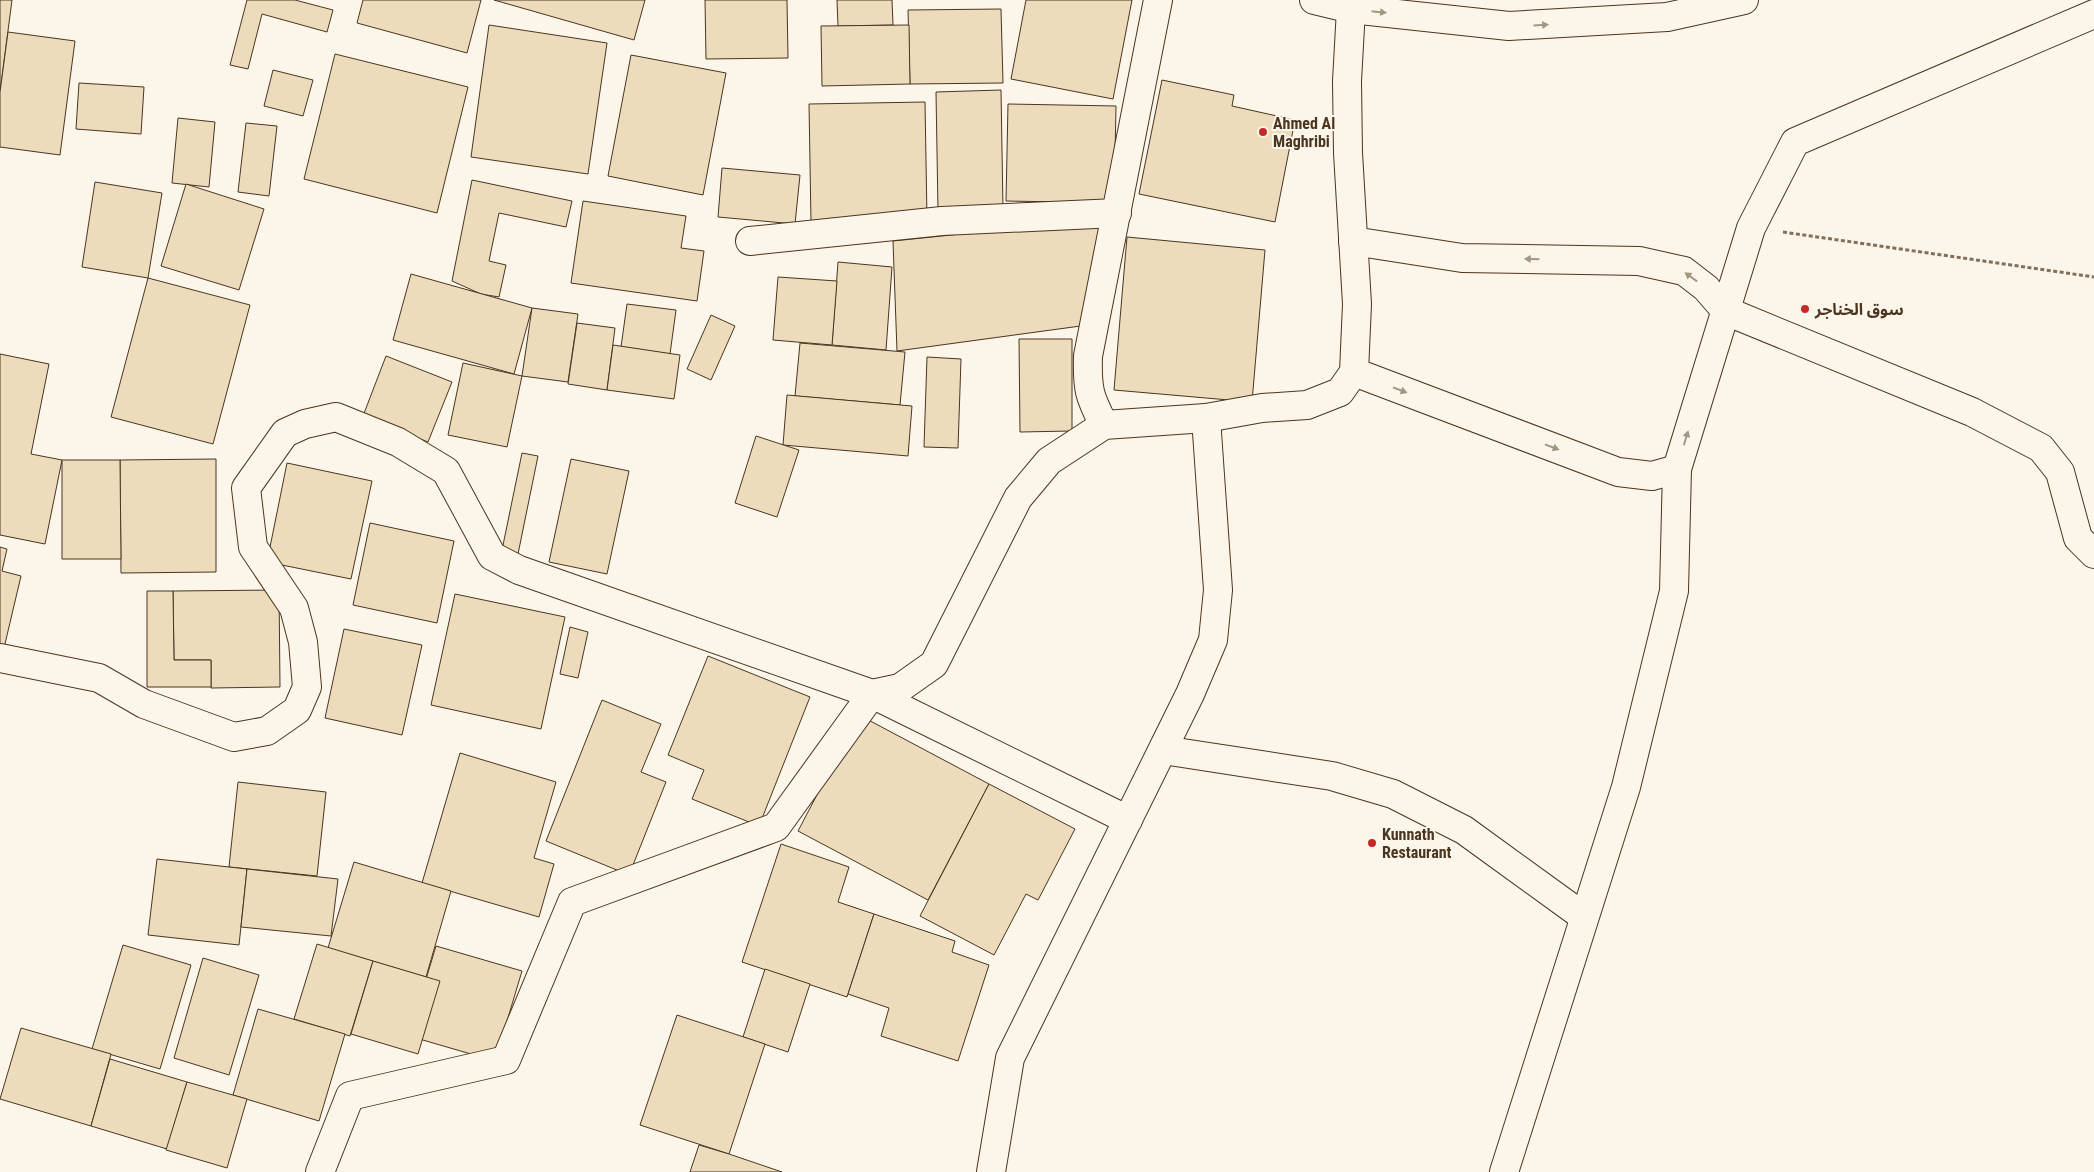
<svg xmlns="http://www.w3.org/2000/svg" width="2094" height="1172" font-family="'Roboto Condensed','Noto Sans Arabic',sans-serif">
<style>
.building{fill:#ecdcbc;stroke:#4a3520}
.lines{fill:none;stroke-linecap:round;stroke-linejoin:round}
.street-casing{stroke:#4a3520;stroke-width:30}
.secondary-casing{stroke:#4a3520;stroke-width:30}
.path{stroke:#7f6f5c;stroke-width:3;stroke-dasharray:4 2.5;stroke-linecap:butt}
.street{stroke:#fbf6e9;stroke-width:28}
.secondary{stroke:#fbf6e9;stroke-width:28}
.oneway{fill:#a29684}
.poi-dot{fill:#c62828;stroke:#fbf6e9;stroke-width:2}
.labels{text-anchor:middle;stroke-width:4;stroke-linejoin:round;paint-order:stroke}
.poi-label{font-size:16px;font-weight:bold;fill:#4a3520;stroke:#fbf6e9;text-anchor:start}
</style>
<rect width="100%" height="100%" fill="#fbf6e9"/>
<g class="building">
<polygon points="0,0 12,0 0,92"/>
<polygon points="247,0 295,0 333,10 327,32 262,14 248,69 230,65"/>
<polygon points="363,0 481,0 467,53 357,23"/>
<polygon points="494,0 645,0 634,40"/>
<polygon points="705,0 787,0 788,58 706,59"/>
<polygon points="837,0 892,0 893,25 838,26"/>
<polygon points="1026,0 1132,0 1113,99 1011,79"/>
<polygon points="1001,9 1003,83 910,84 908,10"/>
<polygon points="489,25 607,43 588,174 471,157"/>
<polygon points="909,25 910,84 822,86 821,26"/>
<polygon points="8,32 75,41 60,155 0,147 0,92"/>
<polygon points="335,54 468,87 437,213 304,179"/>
<polygon points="631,55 726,73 703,195 608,176"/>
<polygon points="273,70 313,80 303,116 264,106"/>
<polygon points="1162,80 1234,95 1232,106 1295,120 1275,222 1139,194"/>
<polygon points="79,83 144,87 141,134 76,129"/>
<polygon points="1001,90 1003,209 938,211 936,92"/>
<polygon points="925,102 927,220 811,222 809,104"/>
<polygon points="1008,104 1116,106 1114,203 1006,201"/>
<polygon points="178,118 215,122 209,187 172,183"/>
<polygon points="246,123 277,126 269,196 238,192"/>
<polygon points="722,168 800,175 795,224 718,217"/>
<polygon points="472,180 572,201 566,227 499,213 489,261 506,265 499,297 481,294 452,281"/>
<polygon points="95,182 162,193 148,278 82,267"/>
<polygon points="186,184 264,209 239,290 161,266"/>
<polygon points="583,201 686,216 681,248 704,251 697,301 571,283"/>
<polygon points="1106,219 1088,325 897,351 893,241"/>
<polygon points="1127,237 1265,250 1252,402 1114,390"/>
<polygon points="838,262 892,267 886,350 832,345"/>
<polygon points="411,274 532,308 514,374 393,340"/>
<polygon points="778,277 837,281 832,345 773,340"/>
<polygon points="148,278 250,305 213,444 111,417"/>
<polygon points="627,304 676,310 670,354 621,347"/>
<polygon points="532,308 578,314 568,382 522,376"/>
<polygon points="711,315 735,326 711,380 687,369"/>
<polygon points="577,323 615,328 607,390 568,384"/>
<polygon points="1019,339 1072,339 1072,431 1020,432"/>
<polygon points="800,343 905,352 900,405 795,396"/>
<polygon points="613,345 680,355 674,399 607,390"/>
<polygon points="0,354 49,364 31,454 62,460 45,544 0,535"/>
<polygon points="386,356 452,382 428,442 363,416"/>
<polygon points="927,357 961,359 958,448 924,447"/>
<polygon points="463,363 522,376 507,447 448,435"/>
<polygon points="787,395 912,406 908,456 783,445"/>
<polygon points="756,436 799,450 777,517 735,503"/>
<polygon points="522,453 538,456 518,554 502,550"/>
<polygon points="216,459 216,572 121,573 120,460"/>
<polygon points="571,459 629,471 607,574 549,562"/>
<polygon points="62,460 120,460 121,559 62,559"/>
<polygon points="287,463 372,481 351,579 267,562"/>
<polygon points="370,523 454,541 437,623 353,605"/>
<polygon points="0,547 7,549 2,571 21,576 4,648 0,647"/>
<polygon points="279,590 280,687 211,688 211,660 174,660 173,591"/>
<polygon points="147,591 173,591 174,660 211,660 211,687 147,687"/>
<polygon points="455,594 565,617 541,729 431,705"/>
<polygon points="570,627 588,632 578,678 560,674"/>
<polygon points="344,629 422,645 402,735 325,718"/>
<polygon points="708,656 810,697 759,826 692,799 704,770 668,755"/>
<polygon points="602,700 661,724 641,772 666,782 629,875 546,841"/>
<polygon points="859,715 989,784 928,900 798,831"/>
<polygon points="460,753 556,782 534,858 554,864 539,917 422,883"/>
<polygon points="238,782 326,792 317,876 229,867"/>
<polygon points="989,784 1075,829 1038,900 1026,894 994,955 920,916"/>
<polygon points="781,844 849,867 838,902 874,914 847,997 742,962"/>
<polygon points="157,859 247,869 239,945 148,935"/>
<polygon points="354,862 451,891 426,977 328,948"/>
<polygon points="247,869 338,879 331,936 241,927"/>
<polygon points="874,914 955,941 952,952 989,965 958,1061 881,1036 889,1008 848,994"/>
<polygon points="317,944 373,961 350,1036 294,1019"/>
<polygon points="123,945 191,965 160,1069 92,1049"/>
<polygon points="436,946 522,971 495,1061 409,1036"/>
<polygon points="203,958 259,975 229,1075 174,1058"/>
<polygon points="373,961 440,981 418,1054 351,1034"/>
<polygon points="765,969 810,984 788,1052 743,1037"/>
<polygon points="258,1009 345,1034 319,1121 233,1095"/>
<polygon points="677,1015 765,1044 729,1154 640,1125"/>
<polygon points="21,1028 111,1054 91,1126 0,1099"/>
<polygon points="110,1059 187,1082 167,1149 91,1126"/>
<polygon points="187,1082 247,1099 227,1168 166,1150"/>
<polygon points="699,1145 729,1154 782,1172 690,1172"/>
</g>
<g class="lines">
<defs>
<g id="street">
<polyline points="750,241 942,221 1117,213"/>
<polyline points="1353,241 1462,258 1639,261 1684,271 1706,288 1726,311 1972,412 2041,448 2060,472 2078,538 2094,554"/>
<polyline points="1354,372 1618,472 1652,476 1677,469 1751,228 1795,142 2094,14"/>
<path d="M1104,425C1089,396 1087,389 1088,356L1158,0"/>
<polyline points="0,658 99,678 144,704 234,737 267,731 297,710 307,687 303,642 294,608 253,547 246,488 285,433 305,424 336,417 398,442 446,471 492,556 519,570 872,694 1128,820"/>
<polyline points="1163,750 1332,776 1393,794 1464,830 1584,917"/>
<polyline points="320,1172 350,1096 506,1060 572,902 776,827 872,694 900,688 934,664 1018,498 1049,461 1104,425 1206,418 1262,408 1307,405 1340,392 1354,372 1357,304 1348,153 1347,81 1351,9"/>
<polyline points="991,1172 1010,1058 1190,694 1213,640 1218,590 1206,418"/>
<polyline points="1504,1172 1626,787 1674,591 1677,469"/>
</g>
<polyline id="secondary" points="1314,0 1351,9 1509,26 1667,17 1744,0"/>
</defs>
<use href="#street" class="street-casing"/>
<use href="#secondary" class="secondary-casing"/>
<polyline class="path" points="1783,232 2094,277"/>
<use href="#street" class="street"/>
<use href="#secondary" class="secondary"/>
</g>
<defs><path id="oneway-solid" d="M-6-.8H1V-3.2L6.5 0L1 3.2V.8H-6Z" transform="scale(1.25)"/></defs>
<g class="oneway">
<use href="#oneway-solid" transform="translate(1379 12) rotate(6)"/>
<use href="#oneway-solid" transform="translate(1541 25) rotate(-3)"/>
<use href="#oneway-solid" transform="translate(1532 259) rotate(-179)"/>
<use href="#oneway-solid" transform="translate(1691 277) rotate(-144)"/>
<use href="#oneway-solid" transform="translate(1400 390) rotate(21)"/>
<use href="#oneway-solid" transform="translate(1686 438) rotate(-73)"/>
<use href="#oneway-solid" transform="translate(1552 447) rotate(21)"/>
</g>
<g class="poi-dot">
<circle cx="1263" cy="132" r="5"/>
<circle cx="1805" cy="309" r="5"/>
<circle cx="1372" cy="843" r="5"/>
</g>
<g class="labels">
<g class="poi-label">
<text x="1273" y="129">Ahmed Al<tspan x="1273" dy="18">Maghribi</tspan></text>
<text x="1815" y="315">سوق الخناجر</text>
<text x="1382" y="840">Kunnath<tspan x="1382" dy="18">Restaurant</tspan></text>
</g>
</g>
</svg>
